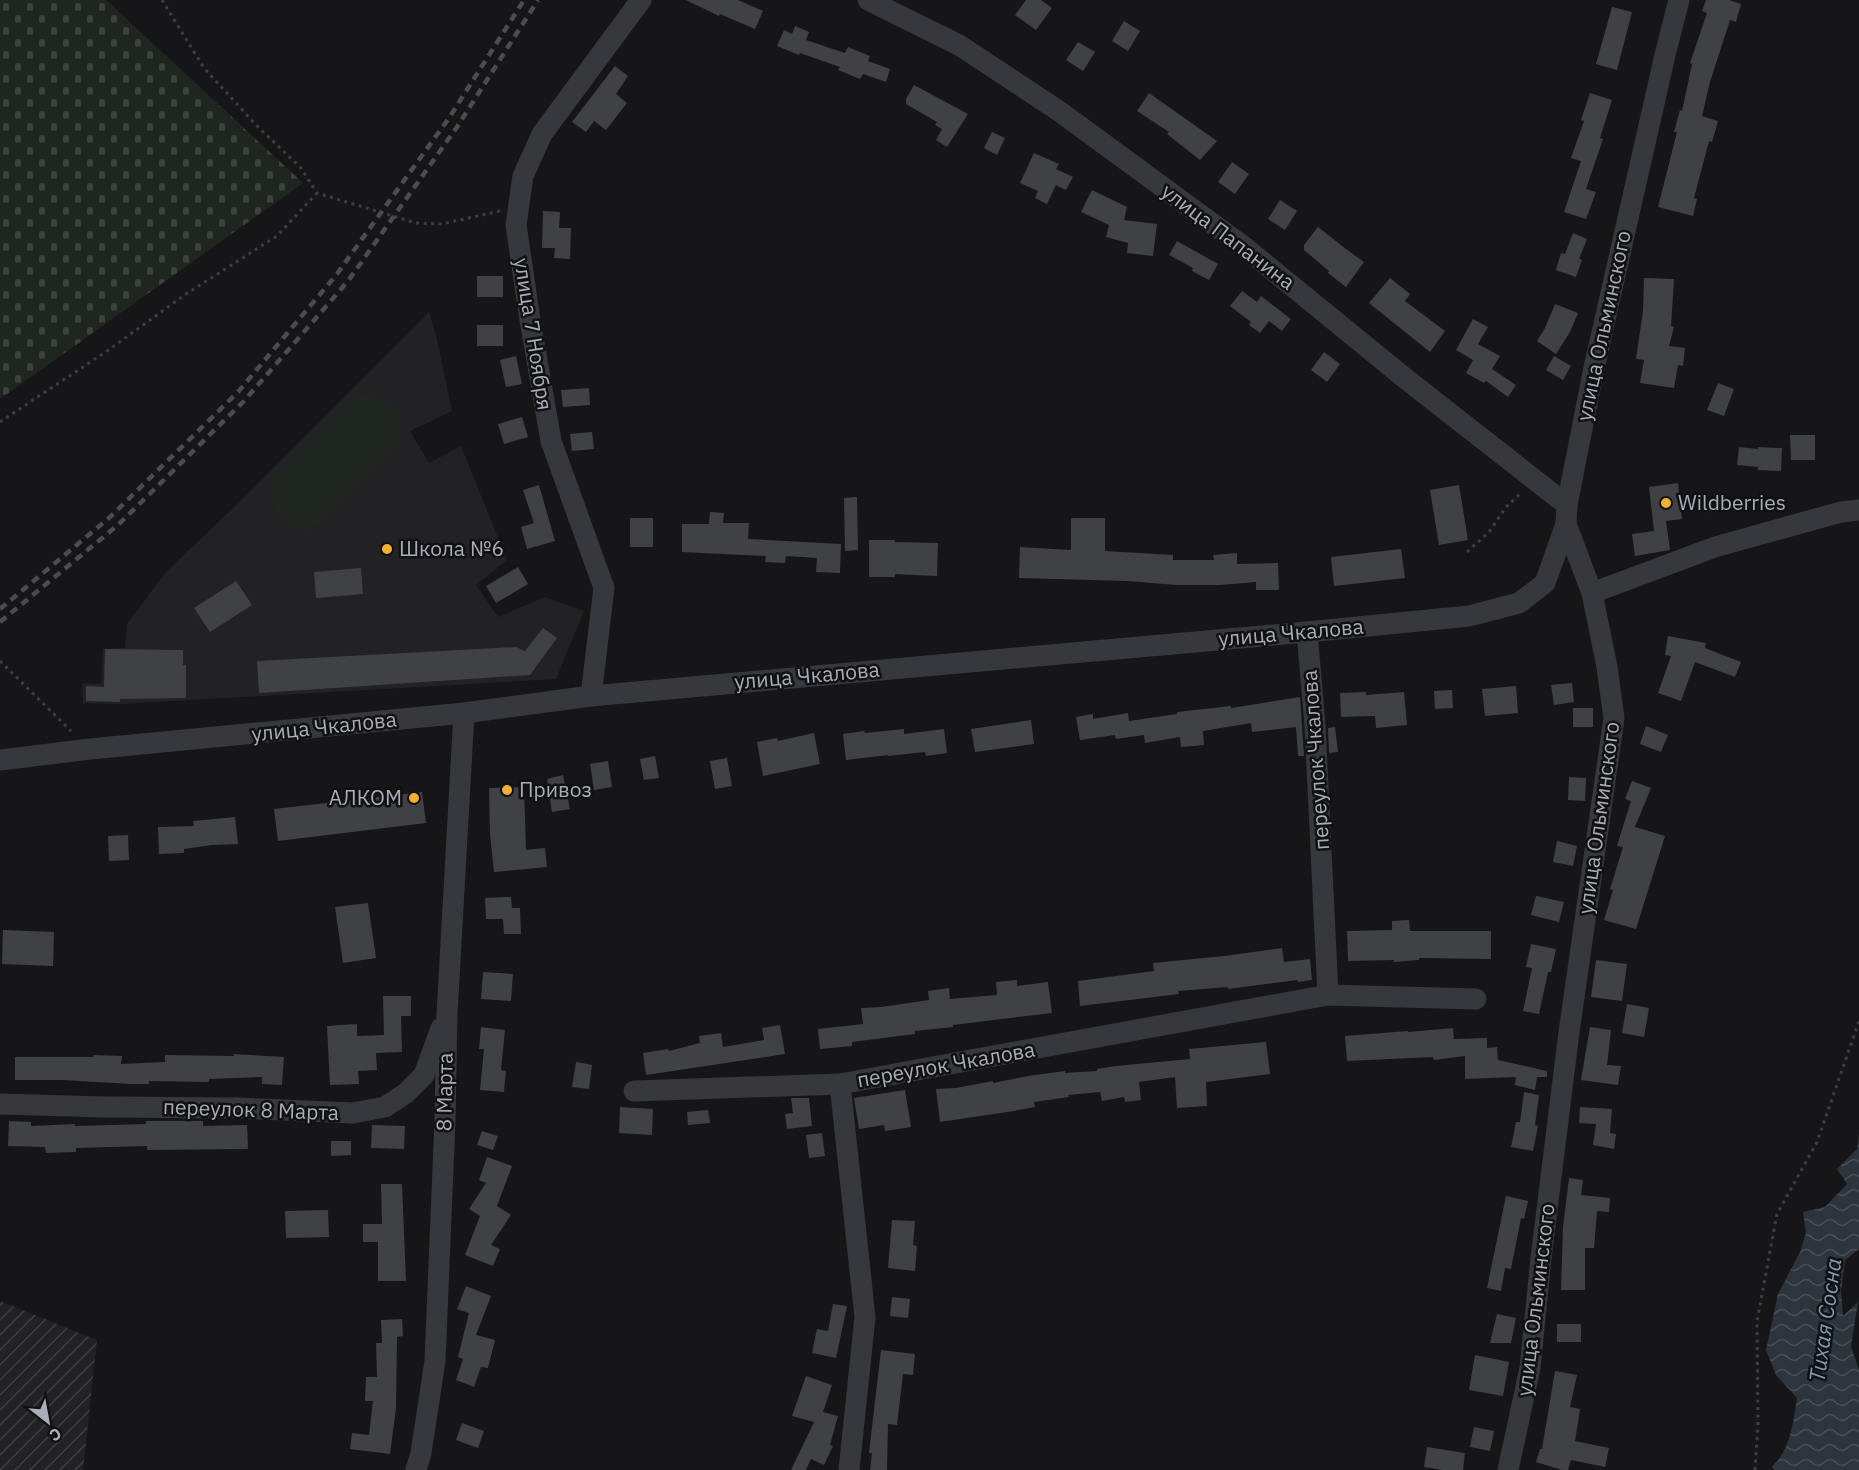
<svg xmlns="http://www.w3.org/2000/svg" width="1859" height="1470" font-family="'IBM Plex Sans',sans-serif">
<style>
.built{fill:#222225}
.industrial{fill:url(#industrial-furrows)}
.grass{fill:#1e261f}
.cemetery{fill:url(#cemetery-stones)}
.water{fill:url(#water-waves)}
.building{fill:#404145}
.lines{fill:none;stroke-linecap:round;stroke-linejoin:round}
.path{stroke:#3d3f44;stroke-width:3;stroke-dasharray:3 4.5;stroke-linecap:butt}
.minor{stroke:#37383d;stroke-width:21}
.rail{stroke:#4a4c52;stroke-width:4.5;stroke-dasharray:8 6;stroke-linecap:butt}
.poi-dot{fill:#f2b134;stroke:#111113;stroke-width:2}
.labels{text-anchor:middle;stroke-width:5;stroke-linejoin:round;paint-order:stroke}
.street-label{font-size:21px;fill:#a8adb8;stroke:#111113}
.poi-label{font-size:21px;fill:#a8adb8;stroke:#111113;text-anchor:start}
.water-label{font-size:22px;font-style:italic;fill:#7f9bb3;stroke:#111113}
</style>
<defs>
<pattern id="industrial-furrows" width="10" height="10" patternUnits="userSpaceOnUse" patternTransform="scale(1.5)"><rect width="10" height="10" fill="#222225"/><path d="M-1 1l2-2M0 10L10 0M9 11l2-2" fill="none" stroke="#3f3f43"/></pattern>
<pattern id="cemetery-stones" width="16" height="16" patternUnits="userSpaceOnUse" patternTransform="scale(1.5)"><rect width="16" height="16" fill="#1e261f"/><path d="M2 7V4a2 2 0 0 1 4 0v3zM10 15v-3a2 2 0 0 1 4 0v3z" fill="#3c433d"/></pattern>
<pattern id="water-waves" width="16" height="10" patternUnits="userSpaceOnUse" patternTransform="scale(1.5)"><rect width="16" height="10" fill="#2c353c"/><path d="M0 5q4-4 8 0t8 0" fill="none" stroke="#485056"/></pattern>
</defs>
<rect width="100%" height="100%" fill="#161618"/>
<polygon class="built" points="429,312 436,335 452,411 410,431 429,463 461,446 507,560 476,585 498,617 545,597 584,611 556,679 123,704 83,703 82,683 101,684 103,649 125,648 127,624 166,572 234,507"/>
<polygon class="industrial" points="0,1301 97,1340 83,1470 0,1470"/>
<path class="grass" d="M367,395C395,404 403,415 399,444L321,522L305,530L294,527L275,510L270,496L274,481L351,400Z"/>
<polygon class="cemetery" points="0,0 106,0 303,183 0,399"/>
<path class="water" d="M1859,1133V1249L1845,1260L1841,1291L1843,1316L1858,1302L1851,1346L1859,1370V1470H1774L1772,1467C1791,1449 1793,1422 1797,1398L1776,1375L1766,1350L1778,1294L1800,1252L1806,1233L1803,1212L1825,1207L1847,1184L1837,1169L1857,1149Z"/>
<g class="building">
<polygon points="686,0 738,0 763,11 755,29 720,14 719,16"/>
<polygon points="1026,0 1041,0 1052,8 1036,30 1015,15"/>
<polygon points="1706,0 1729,0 1741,4 1736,22 1730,20 1710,82 1702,116 1718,121 1712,142 1709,141 1694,198 1697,199 1693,216 1658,207 1677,132 1674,132 1680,110 1682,111 1692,64 1690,63 1707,13 1702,11"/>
<polygon points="1612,7 1632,12 1617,70 1596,64"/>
<polygon points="1124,21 1140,31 1128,51 1112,41"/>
<polygon points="795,26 809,32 806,40 845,53 848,47 870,56 868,61 890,69 886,82 863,74 860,79 838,70 840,67 800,53 799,55 777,46 784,30 792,34"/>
<polygon points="1078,42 1095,52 1083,71 1066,60"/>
<polygon points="615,66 628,76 616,94 627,103 606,130 594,121 586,132 572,122"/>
<polygon points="914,85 968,114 947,147 936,140 942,129 935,125 937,122 906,104 906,99"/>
<polygon points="1149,93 1217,141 1200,160 1167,134 1169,132 1137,111"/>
<polygon points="1590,93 1612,100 1600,138 1603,139 1586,189 1596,192 1586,219 1564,212 1581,161 1571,158 1584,121 1581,120"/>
<polygon points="992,132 1005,138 997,155 984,148"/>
<polygon points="1034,153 1059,164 1056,169 1073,177 1066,190 1056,185 1047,204 1035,198 1038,191 1020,183"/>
<polygon points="1232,162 1249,174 1235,194 1218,182"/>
<polygon points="1092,190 1127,207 1124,220 1157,224 1153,256 1127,253 1128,243 1106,237 1109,225 1081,212"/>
<polygon points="1280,200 1297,211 1285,230 1268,219"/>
<polygon points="543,211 560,212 559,228 571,228 570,259 554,258 555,248 542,248"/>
<polygon points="1318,227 1346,249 1364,262 1346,287 1328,273 1329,271 1304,250 1304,245"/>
<polygon points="1573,233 1587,239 1579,259 1582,260 1576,277 1556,270 1561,253 1565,254"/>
<polygon points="1177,241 1218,264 1209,280 1192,271 1193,268 1169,255"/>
<rect x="477" y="276" width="26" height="21"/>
<polygon points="1390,278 1410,294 1405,301 1445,331 1430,352 1369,303"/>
<polygon points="1644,278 1674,279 1671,326 1674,327 1669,346 1685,348 1683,366 1678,365 1674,388 1640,383 1644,360 1636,359 1643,311"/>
<polygon points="1242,291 1257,302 1261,296 1291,319 1282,331 1269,321 1260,333 1249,325 1251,322 1230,306"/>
<polygon points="1555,304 1578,313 1570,332 1556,354 1537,341 1545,328"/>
<polygon points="1473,319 1488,327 1478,344 1500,356 1492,369 1516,385 1508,397 1486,381 1484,383 1466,373 1473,360 1456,350"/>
<rect x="477" y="325" width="26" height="21"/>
<polygon points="1324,352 1340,364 1327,382 1311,370"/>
<polygon points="516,356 522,384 506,387 500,360"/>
<polygon points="1554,356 1571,366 1563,380 1546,370"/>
<polygon points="1718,383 1734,389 1724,416 1707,410"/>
<polygon points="589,388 590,405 563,407 561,390"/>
<polygon points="522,417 528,437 504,444 498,424"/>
<polygon points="592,432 594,449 572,451 570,434"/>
<polygon points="1790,435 1815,435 1815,460 1791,460"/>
<polygon points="1739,447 1758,449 1758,447 1782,448 1781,471 1758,470 1758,467 1737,465"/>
<polygon points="1678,483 1682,519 1666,521 1670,550 1635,556 1632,534 1654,531 1649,487"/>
<polygon points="539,485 555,541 527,549 521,527 534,523 523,490"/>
<polygon points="1459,485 1468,540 1439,545 1430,490"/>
<polygon points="857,497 858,550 845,551 844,498"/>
<polygon points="710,512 724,513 723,523 749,523 748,539 841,544 840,573 816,572 817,558 786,556 785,563 765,562 766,556 682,552 682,524 709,524"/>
<rect x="630" y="518" width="23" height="29"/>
<polygon points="1071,518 1105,518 1105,551 1173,555 1173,560 1214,560 1213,555 1237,553 1237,564 1278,563 1279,590 1256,590 1256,582 1220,585 1176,585 1128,581 1019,578 1020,547 1071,550"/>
<polygon points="869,540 895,540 895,542 938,543 937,576 895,574 895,577 869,577"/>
<polygon points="1401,549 1405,578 1334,586 1331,557"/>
<polygon points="518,567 528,584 496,603 486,586"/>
<polygon points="361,568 363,594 316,598 314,572"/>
<polygon points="236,581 252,605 210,632 194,608"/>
<polygon points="543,628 557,638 530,675 259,693 257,661 516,647 525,651"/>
<polygon points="1668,636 1706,643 1705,648 1741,662 1735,677 1695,662 1681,701 1658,693 1671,656 1665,655"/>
<polygon points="105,649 183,650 183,665 186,665 186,698 120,699 120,702 86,701 86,686 104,687"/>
<polygon points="1572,683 1574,702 1554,705 1551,685"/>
<polygon points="1516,686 1518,713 1485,716 1482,689"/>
<polygon points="1452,690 1453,708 1435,709 1434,691"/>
<polygon points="1366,692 1366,695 1404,692 1407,725 1376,728 1375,716 1341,717 1340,693"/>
<polygon points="1300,697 1304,756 1298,756 1296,727 1252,732 1251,723 1203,731 1204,745 1181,747 1180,737 1145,743 1144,735 1116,739 1115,735 1080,740 1076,717 1093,714 1093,719 1128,713 1129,721 1177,714 1177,712 1231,706 1231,708"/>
<rect x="1573" y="708" width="20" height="19"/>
<polygon points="1031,720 1034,744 975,752 971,729"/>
<polygon points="1646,726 1668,735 1661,752 1640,744"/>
<polygon points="1335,727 1338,752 1329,753 1328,728"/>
<polygon points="904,729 904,734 944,729 947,753 926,756 925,752 888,756 888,755 846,760 843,734 864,731 865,733"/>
<polygon points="814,733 820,764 763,776 757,742 777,738 778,741"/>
<polygon points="655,756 659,778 644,780 640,759"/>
<polygon points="727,758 732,786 715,789 710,761"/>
<polygon points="608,761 612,787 594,790 590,764"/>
<polygon points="563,775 570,809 552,812 547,779"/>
<polygon points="1569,777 1586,778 1585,801 1568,800"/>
<polygon points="1632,781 1651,788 1635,827 1665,836 1636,929 1604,920 1613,890 1610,889 1623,847 1617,846 1631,801 1625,799"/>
<polygon points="524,787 526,850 545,848 547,867 494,872 490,834 489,788"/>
<polygon points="422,792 426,823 278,841 274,809"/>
<polygon points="235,817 238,844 212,845 184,849 184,853 159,854 158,827 194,826 193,821"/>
<polygon points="128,835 129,860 109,861 108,836"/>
<polygon points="1557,841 1577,846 1573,866 1553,862"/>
<polygon points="1536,896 1564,902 1559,922 1531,915"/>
<polygon points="504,897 511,897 512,908 520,908 521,934 504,934 503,919 486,919 485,898"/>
<polygon points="368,903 376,958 343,963 335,907"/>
<polygon points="1409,920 1410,931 1491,931 1491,959 1419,958 1419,960 1394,962 1394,960 1348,961 1347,931 1392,930 1392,921"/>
<polygon points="3,930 54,932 53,966 2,964"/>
<polygon points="1531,944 1556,949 1551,972 1548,972 1539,1014 1523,1011 1532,968 1526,967"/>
<polygon points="1282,948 1284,962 1310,959 1312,980 1298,982 1298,980 1228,989 1228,987 1178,991 1179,994 1080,1006 1078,981 1154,971 1153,963 1224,956"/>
<polygon points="1596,960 1627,964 1622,1001 1591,997"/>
<polygon points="483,972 513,974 511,1001 481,999"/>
<polygon points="1017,980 1017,986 1048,982 1052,1013 953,1025 953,1027 915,1031 915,1034 852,1042 852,1046 820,1049 818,1029 863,1024 861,1008 881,1007 929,1000 928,991 949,988 950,999 997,995 996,982"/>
<polygon points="383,996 411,996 411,1016 401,1016 402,1052 376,1053 377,1070 358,1071 359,1084 330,1085 327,1026 357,1024 357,1036 384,1035"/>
<polygon points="1627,1004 1649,1008 1644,1037 1622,1033"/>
<polygon points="780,1025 785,1054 646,1075 643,1053 668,1049 669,1051 700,1043 699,1036 721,1033 723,1047 764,1040 762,1028"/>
<polygon points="481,1027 505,1030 501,1070 506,1071 504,1092 480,1090 484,1049 479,1049"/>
<polygon points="1590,1027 1611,1030 1607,1065 1621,1066 1618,1085 1581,1080"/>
<polygon points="1453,1028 1454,1039 1487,1038 1487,1048 1497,1047 1498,1060 1547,1071 1547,1077 1537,1077 1535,1090 1515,1085 1516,1077 1465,1079 1465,1056 1434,1060 1433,1057 1347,1061 1345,1036 1408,1031 1408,1032"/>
<polygon points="1266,1042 1270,1074 1206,1082 1207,1106 1177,1108 1175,1077 1139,1082 1141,1100 1125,1102 1124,1097 1102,1101 1100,1092 1068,1095 1069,1097 1034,1102 1035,1107 1014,1111 940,1122 936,1089 956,1088 993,1081 993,1083 1028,1076 1065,1071 1065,1073 1097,1071 1097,1069 1116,1066 1190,1059 1189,1049"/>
<polygon points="233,1054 284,1057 282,1085 262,1084 262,1077 209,1079 209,1082 149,1081 149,1084 131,1084 63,1080 15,1080 15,1057 93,1057 94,1055 122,1056 121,1064 165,1062 165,1055 234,1056"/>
<polygon points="576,1062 592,1065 589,1089 572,1087"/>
<polygon points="905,1090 911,1127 885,1131 884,1125 859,1129 854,1098"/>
<polygon points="1524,1092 1539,1095 1535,1125 1538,1126 1533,1151 1511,1147 1516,1122 1520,1122"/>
<polygon points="791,1098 809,1098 812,1126 787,1129 785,1114 793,1113"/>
<polygon points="620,1107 653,1109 652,1135 619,1133"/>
<polygon points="1580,1107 1612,1109 1610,1133 1616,1134 1614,1149 1593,1145 1596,1124 1579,1123"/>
<polygon points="708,1110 710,1123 688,1125 687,1112"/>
<polygon points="9,1121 31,1122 31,1126 75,1124 75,1126 146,1124 146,1121 203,1121 203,1126 247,1125 248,1149 147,1150 147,1146 76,1148 76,1152 46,1153 45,1147 8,1146"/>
<polygon points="372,1125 405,1126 404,1149 371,1148"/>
<polygon points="482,1131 498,1136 493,1150 477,1145"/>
<polygon points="822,1133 825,1156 809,1158 806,1135"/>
<polygon points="331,1141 351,1141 351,1155 331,1156"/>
<polygon points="487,1157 512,1166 497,1206 511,1215 491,1245 500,1249 493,1266 465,1255 480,1216 469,1209 486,1183 479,1180"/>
<polygon points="1569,1178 1583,1180 1581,1195 1610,1198 1609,1212 1597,1211 1594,1248 1585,1248 1585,1290 1561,1290 1563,1227"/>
<polygon points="381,1184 402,1184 406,1281 378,1281 378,1242 363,1242 363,1224 382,1224"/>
<polygon points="1506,1196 1528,1201 1524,1219 1521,1218 1511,1269 1505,1268 1501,1291 1487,1288"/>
<polygon points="328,1210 329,1237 286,1238 285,1211"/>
<polygon points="892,1220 915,1221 913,1245 917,1246 915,1271 888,1268"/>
<polygon points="466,1286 491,1296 476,1335 495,1340 488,1368 481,1367 474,1387 456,1380 463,1359 458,1357 469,1313 457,1309"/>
<polygon points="892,1297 910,1299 908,1318 890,1316"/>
<polygon points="833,1304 847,1306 836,1358 812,1353 817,1329 828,1331"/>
<polygon points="1497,1314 1516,1318 1511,1343 1490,1343"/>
<polygon points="402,1319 403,1336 397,1337 396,1408 390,1454 350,1449 352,1433 369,1435 373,1401 365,1401 366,1377 377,1377 376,1343 382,1343 381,1320"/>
<rect x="1557" y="1324" width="24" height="18"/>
<polygon points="881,1350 915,1354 913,1375 903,1374 897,1425 888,1424 887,1470 870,1470 872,1453 869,1453"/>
<polygon points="1475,1355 1509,1362 1503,1396 1469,1390"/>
<polygon points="1555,1371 1577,1375 1570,1407 1580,1409 1575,1441 1609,1448 1605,1467 1571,1460 1568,1470 1562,1470 1536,1462 1540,1449 1542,1449"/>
<polygon points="806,1376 832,1385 823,1412 838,1416 830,1445 833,1446 824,1465 811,1459 806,1470 791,1470 814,1422 792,1416"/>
<polygon points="462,1423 484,1431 478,1448 456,1440"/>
<polygon points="1474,1427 1494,1431 1490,1451 1470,1447"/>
<polygon points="1427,1447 1465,1453 1463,1470 1443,1470 1424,1467"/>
</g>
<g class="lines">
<g class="path">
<polyline points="162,0 204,68 256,125 301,168 317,193 416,223 442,224 500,211"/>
<polyline points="0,422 107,351 186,294 277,236 316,194"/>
<polyline points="1467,552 1489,532 1506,507 1522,492"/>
<polyline points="0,661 71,731"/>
<polyline points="1755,1470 1758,1425 1757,1321 1777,1214 1817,1142 1859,1021"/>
</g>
<g class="minor">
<polyline points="868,0 959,45 1059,111 1243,246 1406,379 1567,505"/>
<polyline points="1592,593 1715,547 1841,512 1859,510"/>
<polyline points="1307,632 1315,725 1328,995"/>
<polyline points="591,696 604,588 551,441 530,320 516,225 523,176 542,134 641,0"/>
<polyline points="0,760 90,749 464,713 591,696 1307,632 1469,616 1519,603 1545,583 1566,524"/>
<polyline points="634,1091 840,1084"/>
<polyline points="0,1104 104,1107 236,1108 353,1113 385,1107 406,1093 424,1075 441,1028"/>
<polyline points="416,1470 421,1453 435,1361 445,1121 447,1014 464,713"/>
<polyline points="849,1470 865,1317 840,1084 1328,995 1476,999"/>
<polyline points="1508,1470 1530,1368 1541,1258 1569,1032 1614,718 1607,667 1592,593 1566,524 1567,505 1594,368 1665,55 1679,0"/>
</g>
<g class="rail">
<polyline points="0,609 109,518 238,392 337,274 449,118 524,0"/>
<polyline points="0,622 118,525 244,401 348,281 457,127 538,0"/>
</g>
</g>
<g class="poi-dot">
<circle cx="1666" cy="503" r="6"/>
<circle cx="387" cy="549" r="6"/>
<circle cx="507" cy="790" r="6"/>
<circle cx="414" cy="798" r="6"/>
</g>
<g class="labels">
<g class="street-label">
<text transform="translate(1228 237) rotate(37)" y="7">улица Папанина</text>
<text transform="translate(1604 326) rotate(-78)" y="7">улица Ольминского</text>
<text transform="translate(533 334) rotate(81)" y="7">улица 7 Ноября</text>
<text transform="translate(1291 633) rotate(-5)" y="7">улица Чкалова</text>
<text transform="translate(807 676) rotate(-5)" y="7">улица Чкалова</text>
<text transform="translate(324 727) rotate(-6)" y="7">улица Чкалова</text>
<text transform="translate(1316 760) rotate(-94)" y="7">переулок Чкалова</text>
<text transform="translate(1599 818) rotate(-82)" y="7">улица Ольминского</text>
<text transform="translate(946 1065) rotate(-10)" y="7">переулок Чкалова</text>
<text transform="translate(445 1092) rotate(-89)" y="7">8 Марта</text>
<text transform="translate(251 1110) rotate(2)" y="7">переулок 8 Марта</text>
<text transform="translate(1536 1300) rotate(-83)" y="7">улица Ольминского</text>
</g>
<g class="poi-label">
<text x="1678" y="510">Wildberries</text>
<text x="399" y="556">Школа №6</text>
<text x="519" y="797">Привоз</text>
<text x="402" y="805" text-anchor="end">АЛКОМ</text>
</g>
<g class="water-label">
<text transform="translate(1825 1320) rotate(-82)" y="8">Тихая Сосна</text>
</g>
</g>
<g transform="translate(48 1422) rotate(149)" stroke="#111113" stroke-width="4.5" paint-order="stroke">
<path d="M0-4.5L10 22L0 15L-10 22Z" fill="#a8adb8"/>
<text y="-9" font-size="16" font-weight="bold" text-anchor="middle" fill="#a8adb8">С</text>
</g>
</svg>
